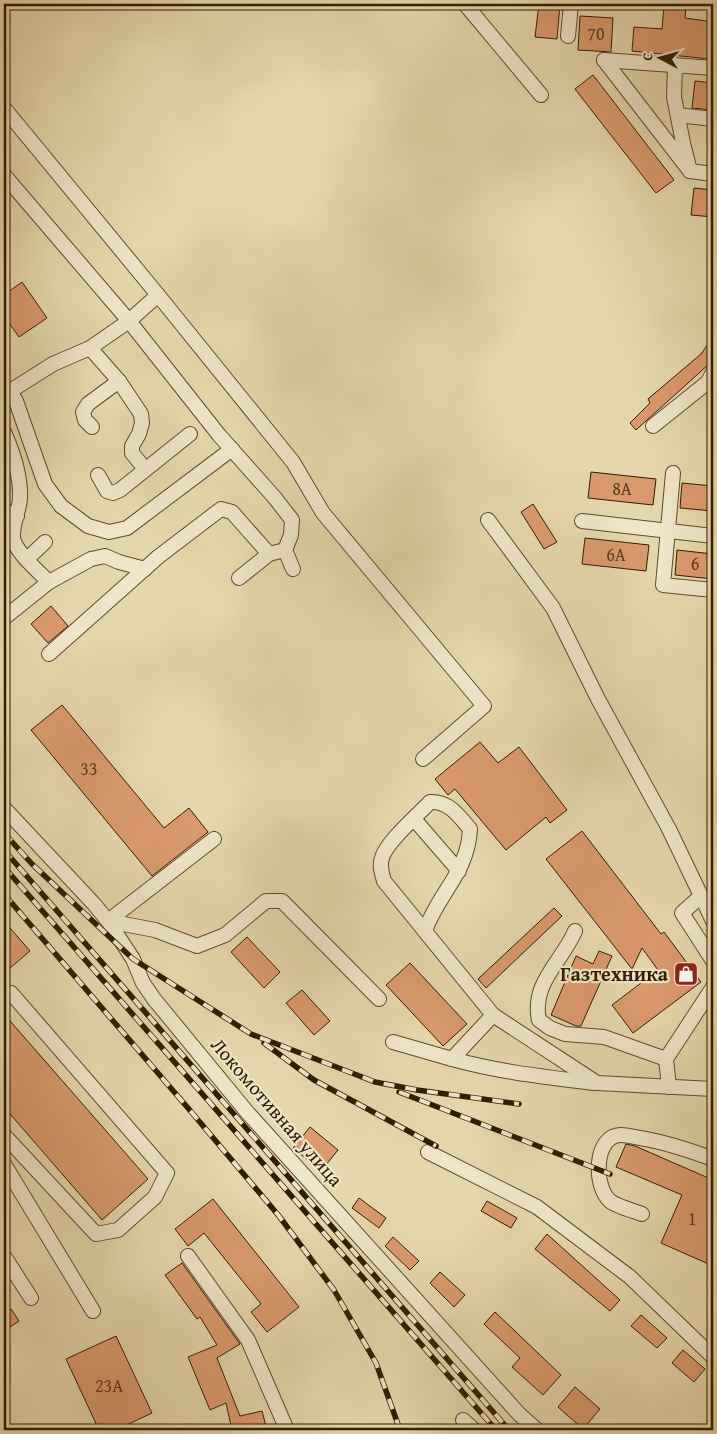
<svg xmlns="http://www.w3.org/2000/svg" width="717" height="1434" font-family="'Gentium Book Plus',serif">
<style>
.building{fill:#db9a6d;stroke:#321c02}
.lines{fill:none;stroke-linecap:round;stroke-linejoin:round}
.minor-casing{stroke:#5f4b2d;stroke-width:16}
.minor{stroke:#eee5ca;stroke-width:14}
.rail-casing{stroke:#321c02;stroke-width:5.5}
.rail{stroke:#eee5ca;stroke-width:4;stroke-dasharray:11;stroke-linecap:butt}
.labels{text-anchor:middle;stroke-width:4.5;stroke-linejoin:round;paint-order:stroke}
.number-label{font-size:18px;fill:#5c3c1d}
.poi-label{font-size:20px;font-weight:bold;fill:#321c02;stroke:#eee5ca;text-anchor:end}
.street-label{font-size:20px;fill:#321c02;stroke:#eee5ca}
</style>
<rect width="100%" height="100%" fill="#e5d7ad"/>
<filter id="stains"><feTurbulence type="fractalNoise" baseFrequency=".004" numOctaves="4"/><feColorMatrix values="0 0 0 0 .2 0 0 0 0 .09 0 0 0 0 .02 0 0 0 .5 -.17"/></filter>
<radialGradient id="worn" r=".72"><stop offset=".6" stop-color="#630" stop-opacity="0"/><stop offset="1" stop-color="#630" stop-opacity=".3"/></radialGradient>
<g class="building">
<polygon points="539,4 560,4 557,39 535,37"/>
<polygon points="664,5 686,7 685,18 713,22 713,35 710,59 632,51 634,27 662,29"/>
<polygon points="580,16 613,18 611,52 578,50"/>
<polygon points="593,75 674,180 656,193 575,89"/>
<polygon points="695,81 713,83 713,110 692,108"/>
<polygon points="694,188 713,190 713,217 691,215"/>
<polygon points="22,282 47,318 19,337 4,316 4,295"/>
<polygon points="713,337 713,355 709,364 636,430 630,423 650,403 648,399 701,354"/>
<polygon points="591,472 656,479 653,505 588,498"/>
<polygon points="682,483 713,486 713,511 680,508"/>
<polygon points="533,504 557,542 544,549 521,512"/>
<polygon points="585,538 649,545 646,571 582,564"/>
<polygon points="677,550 713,554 713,579 675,575"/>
<polygon points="51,606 68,626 48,643 31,624"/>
<polygon points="62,705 164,828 189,808 208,832 152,876 31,730"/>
<polygon points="480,742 498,763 519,747 567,810 550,823 546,817 506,850 455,789 448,795 435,779"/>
<polygon points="582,831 661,934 664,932 701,982 633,1033 612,1005 658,970 642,948 632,969 546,859"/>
<polygon points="554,908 562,916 486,988 478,979"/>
<polygon points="4,921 30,951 10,968 4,961"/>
<polygon points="247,937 280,972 264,988 231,952"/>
<polygon points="599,951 612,956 581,1026 576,1026 551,1015 576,956 593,964"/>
<polygon points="410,963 467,1024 443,1046 386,985"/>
<polygon points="302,990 330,1021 314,1035 286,1003"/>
<polygon points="4,1014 148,1179 102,1220 4,1107"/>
<polygon points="310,1127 338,1150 321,1171 293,1148"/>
<polygon points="626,1144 635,1146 713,1180 713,1266 661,1243 682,1195 616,1167"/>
<polygon points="359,1198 386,1218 379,1228 352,1208"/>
<polygon points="213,1199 299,1307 267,1332 251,1312 261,1304 204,1233 188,1246 175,1229"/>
<polygon points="487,1201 517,1218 511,1228 481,1211"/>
<polygon points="547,1234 620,1300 610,1311 535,1249"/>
<polygon points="393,1237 419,1261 410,1270 385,1246"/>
<polygon points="182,1263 240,1344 217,1358 240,1416 262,1411 267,1430 232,1430 226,1403 210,1410 188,1357 217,1345 200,1317 197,1319 165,1275"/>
<polygon points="440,1272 465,1295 454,1307 430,1283"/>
<polygon points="11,1309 19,1321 4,1331 4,1314"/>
<polygon points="495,1312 561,1375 543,1395 512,1367 520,1358 484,1324"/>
<polygon points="641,1315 667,1338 657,1348 631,1326"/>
<polygon points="116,1336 152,1413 116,1430 99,1430 66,1359"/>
<polygon points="683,1350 705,1369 694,1382 672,1363"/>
<polygon points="575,1387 600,1409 583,1429 558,1407"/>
</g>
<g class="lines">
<defs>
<g id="minor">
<polyline points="465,4 541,95"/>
<polyline points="568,36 571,4"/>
<polyline points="604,60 690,171"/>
<polyline points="604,60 713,68"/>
<polyline points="675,65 674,97 683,143 690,171 713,174"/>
<polyline points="4,108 158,295 293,462 323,513 484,706 423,759"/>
<polyline points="678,115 713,119"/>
<polyline points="4,175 129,321 219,435 275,498 292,520 291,535 285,550 269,554 239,578"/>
<polyline points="90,348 119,381 141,414 142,423 139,434 132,446 132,453 145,469"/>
<polyline points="10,391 16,401 45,484 61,506 88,526 109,532 127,528 232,449"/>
<polyline points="4,395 53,364 90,348 129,321 158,295"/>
<polyline points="653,426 708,382 713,372"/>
<polyline points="92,427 85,420 83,412 88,404 119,381"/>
<path d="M4,432C13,452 21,476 20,499C19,511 12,525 13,537C14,551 39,572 49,582"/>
<polyline points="673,473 663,585 713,590"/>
<polyline points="98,475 107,491 113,493 120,490 190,434"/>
<polyline points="4,511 17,516"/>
<polyline points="488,520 553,608 598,699 669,829 713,921"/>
<polyline points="582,521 713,536"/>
<polyline points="285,550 293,569"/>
<polyline points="27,559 45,542"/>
<polyline points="4,618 49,582 91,559 105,556 119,562 145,569"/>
<polyline points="49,654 158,557 221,509 232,512 269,554"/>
<polyline points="4,808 94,904 108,921 133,959 143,983 154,999 247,1112 519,1414 537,1430"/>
<polyline points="414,819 459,871"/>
<polyline points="214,839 108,921 155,930 197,946 225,935 266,901 282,901 379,999"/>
<polyline points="701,896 682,913 713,961"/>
<path d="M425,931C438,893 468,873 470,829C459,816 449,801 430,802C418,815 386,842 382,858C379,866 382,873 384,881L493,1015"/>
<path d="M575,931C562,962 531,983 539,1020L550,1028L565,1034L604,1037L666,1059"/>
<polyline points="4,998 11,993 167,1173 155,1197 118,1230 96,1234 4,1135"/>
<polyline points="393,1042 452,1059 493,1015 597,1083 713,1089"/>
<path d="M452,1059C499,1072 546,1077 594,1083"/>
<polyline points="669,1087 666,1059 713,987"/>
<polyline points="428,1152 537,1207 630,1277 713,1357"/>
<polyline points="4,1164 93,1311"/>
<path d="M642,1214C634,1211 616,1206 610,1201C593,1186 594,1135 621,1135C627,1135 634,1137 640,1138C665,1142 689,1150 713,1159"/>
<polyline points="4,1256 31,1298"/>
<polyline points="188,1256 248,1340 287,1430"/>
<polyline points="463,1420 474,1430"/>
</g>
</defs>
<use href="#minor" class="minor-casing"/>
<use href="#minor" class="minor"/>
<defs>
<g id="rail">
<polyline points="4,833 32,864 133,959 251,1034 375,1082 417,1090 519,1104"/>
<polyline points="4,850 509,1430"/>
<polyline points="4,867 496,1430"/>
<polyline points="4,894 188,1108 279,1216 334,1290 376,1363 400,1430"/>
<polyline points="264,1043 314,1080 436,1146"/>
<polyline points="399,1092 610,1174"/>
</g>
</defs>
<use href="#rail" class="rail-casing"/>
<use href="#rail" class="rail"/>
</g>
<defs>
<symbol id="shop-square" viewBox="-11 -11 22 22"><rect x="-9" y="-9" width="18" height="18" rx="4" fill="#8f2418" stroke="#eee5ca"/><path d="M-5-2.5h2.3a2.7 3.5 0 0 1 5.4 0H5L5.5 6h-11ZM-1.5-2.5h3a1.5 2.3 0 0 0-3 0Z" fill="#fff"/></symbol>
</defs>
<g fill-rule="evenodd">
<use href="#shop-square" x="672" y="960" width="28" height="28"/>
</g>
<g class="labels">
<g class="number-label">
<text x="596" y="40">70</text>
<text x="622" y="495">8А</text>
<text x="616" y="561">6А</text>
<text x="695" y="570">6</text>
<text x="89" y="775">33</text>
<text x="692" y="1225">1</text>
<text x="109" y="1392">23А</text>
</g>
<g class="poi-label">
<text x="668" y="981">Газтехника</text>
</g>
<g class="street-label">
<text transform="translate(277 1112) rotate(49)" y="7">Локомотивная улица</text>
</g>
</g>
<rect width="717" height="1434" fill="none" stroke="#e5d7ad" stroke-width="20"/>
<rect x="5" y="5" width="707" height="1424" fill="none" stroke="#321c02" stroke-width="2.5"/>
<rect x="10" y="10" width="697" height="1414" fill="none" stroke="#321c02"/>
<g transform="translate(660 58) rotate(276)" stroke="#eee5ca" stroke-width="4" paint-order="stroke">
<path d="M0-4L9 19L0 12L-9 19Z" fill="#321c02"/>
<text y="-8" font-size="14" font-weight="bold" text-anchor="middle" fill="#321c02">С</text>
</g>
<rect width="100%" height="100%" filter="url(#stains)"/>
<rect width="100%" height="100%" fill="url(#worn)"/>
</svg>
